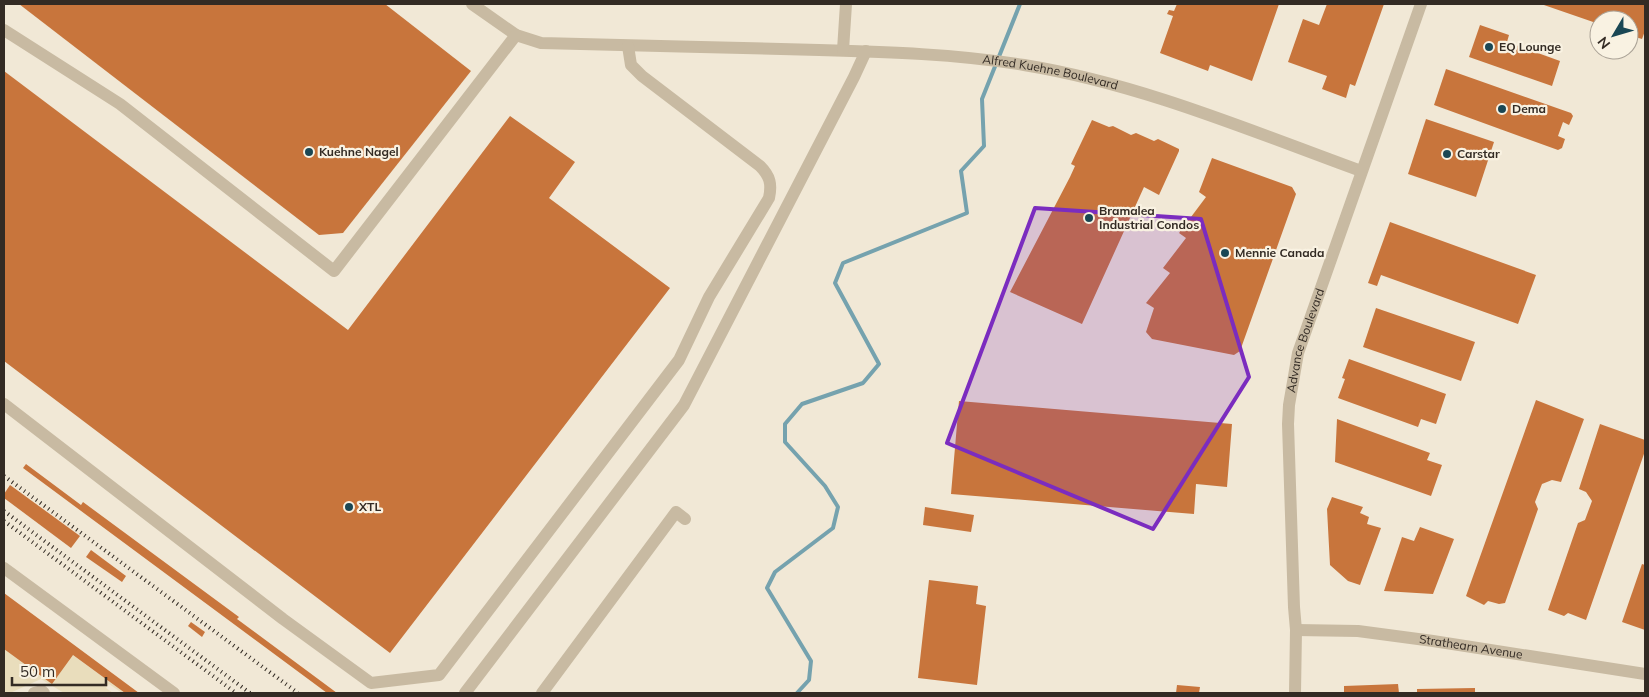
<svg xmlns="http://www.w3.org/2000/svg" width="1649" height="697" font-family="Mulish,sans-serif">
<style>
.plaza{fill:#e9ddbc}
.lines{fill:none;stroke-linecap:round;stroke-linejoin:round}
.stream{stroke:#75a2ae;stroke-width:4}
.building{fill:#c8753c}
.minor{stroke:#c8baa2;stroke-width:12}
.rail{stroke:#332b24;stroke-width:4;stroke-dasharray:1 4;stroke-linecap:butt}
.marked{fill:#7b2cbf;fill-opacity:0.2;stroke:#7b2cbf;stroke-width:4;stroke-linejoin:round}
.poi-dot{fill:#1a4754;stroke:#f9f2e2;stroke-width:2}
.labels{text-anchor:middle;stroke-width:4.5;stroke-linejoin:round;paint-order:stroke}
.poi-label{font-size:12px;font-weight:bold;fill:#332b24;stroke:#f9f2e2;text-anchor:start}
.street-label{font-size:12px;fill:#332b24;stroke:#f9f2e2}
</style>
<rect width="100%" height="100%" fill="#f1e8d6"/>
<polygon class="plaza" points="4,642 41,669 59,645 125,693 122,693 109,684 106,688 113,693 64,693 41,679 10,693 4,693"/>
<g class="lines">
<polyline class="stream" points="797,693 809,680 811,661 767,588 775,572 833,528 838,507 825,486 785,442 785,424 802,404 863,383 879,364 835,283 843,263 967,213 961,171 984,146 982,99 1020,4"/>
</g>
<g class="building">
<polygon points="19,4 385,4 471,71 343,233 319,235"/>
<polygon points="1177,4 1279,4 1252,81 1210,65 1208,71 1160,53 1173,16 1167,14 1169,10 1174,11"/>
<polygon points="1327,4 1384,4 1355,86 1350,84 1346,98 1322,89 1327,76 1288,62 1303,19 1319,25"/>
<polygon points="1541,4 1645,4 1645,31 1642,39 1629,35 1629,20 1599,20 1599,24"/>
<polygon points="1480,25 1509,35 1507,42 1560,61 1552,86 1469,57"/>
<polygon points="1446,69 1571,113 1573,116 1569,125 1563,122 1558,136 1565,139 1562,148 1558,150 1434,105"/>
<polygon points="4,71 348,330 510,116 575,162 549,198 670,288 390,653 4,361"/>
<polygon points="1426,119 1494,142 1476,197 1408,174"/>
<polygon points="1092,120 1109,127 1113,126 1131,135 1136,133 1154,141 1158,139 1179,149 1179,151 1159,195 1144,187 1082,324 1010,292 1070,177 1075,166 1071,164"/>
<polygon points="1212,158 1292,187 1296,194 1240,351 1234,355 1152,339 1146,332 1154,308 1146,303 1170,273 1163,268 1186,238 1179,233 1206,197 1199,192"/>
<polygon points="1390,222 1536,275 1518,324 1381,275 1377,286 1368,283"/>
<polygon points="1376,308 1475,342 1461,381 1363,347"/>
<polygon points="1349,359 1446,394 1436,424 1421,419 1418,427 1338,398 1345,379 1342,378"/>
<polygon points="1536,400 1584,419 1561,482 1552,480 1542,484 1535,502 1538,509 1505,603 1499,604 1488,601 1484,605 1466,596"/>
<polygon points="959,401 1232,424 1227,487 1196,484 1194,514 951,494"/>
<polygon points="1337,419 1430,453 1427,460 1442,465 1431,496 1335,462"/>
<polygon points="1600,424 1645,440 1645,451 1586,620 1568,613 1564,616 1548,610 1578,523 1585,520 1592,501 1586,492 1579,489"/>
<polygon points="26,464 81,505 83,502 239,617 237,619 337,693 327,693 23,468"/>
<polygon points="10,485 80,536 71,548 4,498 4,494"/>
<polygon points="1332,497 1363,507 1360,513 1369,517 1367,524 1381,528 1360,585 1348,581 1330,565 1327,509"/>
<polygon points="925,507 974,515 971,532 923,525"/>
<polygon points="1420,527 1454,539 1433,594 1384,591 1402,537 1414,541"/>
<polygon points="91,550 126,576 122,582 86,557"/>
<polygon points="1642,564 1645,565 1645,630 1622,622"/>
<polygon points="929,580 978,586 976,604 986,606 977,685 918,678"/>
<polygon points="4,593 139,693 125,693 73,655 52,684 4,649"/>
<polygon points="191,622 205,632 202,637 188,626"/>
<polygon points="1398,684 1399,693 1344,693 1344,686"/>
<polygon points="1177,685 1200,687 1199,693 1176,693"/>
<polygon points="1475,688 1475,693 1417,693 1417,689"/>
</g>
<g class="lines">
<g class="minor">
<path id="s1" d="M472,4L516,35L541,43C634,46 726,47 819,50C888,52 956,54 1024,65C1141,84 1251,131 1361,171"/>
<polyline points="4,30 120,104 334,271 516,35"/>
<polyline points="843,50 846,4"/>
<path d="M4,404L283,619L371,683L439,675L679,360L709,297L769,198C772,184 770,176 760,166L642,76L631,65L628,46"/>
<polyline points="4,568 174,693"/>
<path id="s2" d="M1296,630L1358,631L1433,641L1645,674"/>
<polyline points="34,693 42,691 44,693"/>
<polyline points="465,693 684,405 854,77 866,51"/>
<polyline points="542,693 676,512 685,519"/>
<path id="s3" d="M1295,693L1296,630L1294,607L1288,424L1289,405L1298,353L1421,4"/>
</g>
<g class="rail">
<polyline points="4,476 298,693"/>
<polyline points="4,511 250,693"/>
<polyline points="4,521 236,693"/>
</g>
</g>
<path class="marked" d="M1035,208L1201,219L1249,377L1153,529L947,443Z"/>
<g class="poi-dot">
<circle cx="1489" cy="47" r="5"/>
<circle cx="1502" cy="109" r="5"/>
<circle cx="309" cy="152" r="5"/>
<circle cx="1447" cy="154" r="5"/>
<circle cx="1089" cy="218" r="5"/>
<circle cx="1225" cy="253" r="5"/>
<circle cx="349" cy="507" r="5"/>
</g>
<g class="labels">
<g class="poi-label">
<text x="1499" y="51">EQ Lounge</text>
<text x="1512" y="113">Dema</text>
<text x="319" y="156">Kuehne Nagel</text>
<text x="1457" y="158">Carstar</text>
<text x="1099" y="215">Bramalea<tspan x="1099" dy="14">Industrial Condos</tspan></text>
<text x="1235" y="257">Mennie Canada</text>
<text x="359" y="511">XTL</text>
</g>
<g class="street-label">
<text dy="4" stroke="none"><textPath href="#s1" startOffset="591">Alfred Kuehne Boulevard</textPath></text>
<text dy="4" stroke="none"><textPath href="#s3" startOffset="355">Advance Boulevard</textPath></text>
<text dy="4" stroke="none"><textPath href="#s2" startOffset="176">Strathearn Avenue</textPath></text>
</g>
</g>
<rect width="1649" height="697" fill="none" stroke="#332b24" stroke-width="10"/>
<g transform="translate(1614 35) rotate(232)"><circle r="24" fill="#f9f2e2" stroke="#aaa296"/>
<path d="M0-4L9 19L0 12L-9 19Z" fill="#1a4754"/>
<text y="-8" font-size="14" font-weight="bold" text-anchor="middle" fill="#332b24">N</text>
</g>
<path d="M12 677v8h94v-8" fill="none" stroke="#332b24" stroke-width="2.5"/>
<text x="20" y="677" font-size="15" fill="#332b24" stroke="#f9f2e2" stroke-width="4" paint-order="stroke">50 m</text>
</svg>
